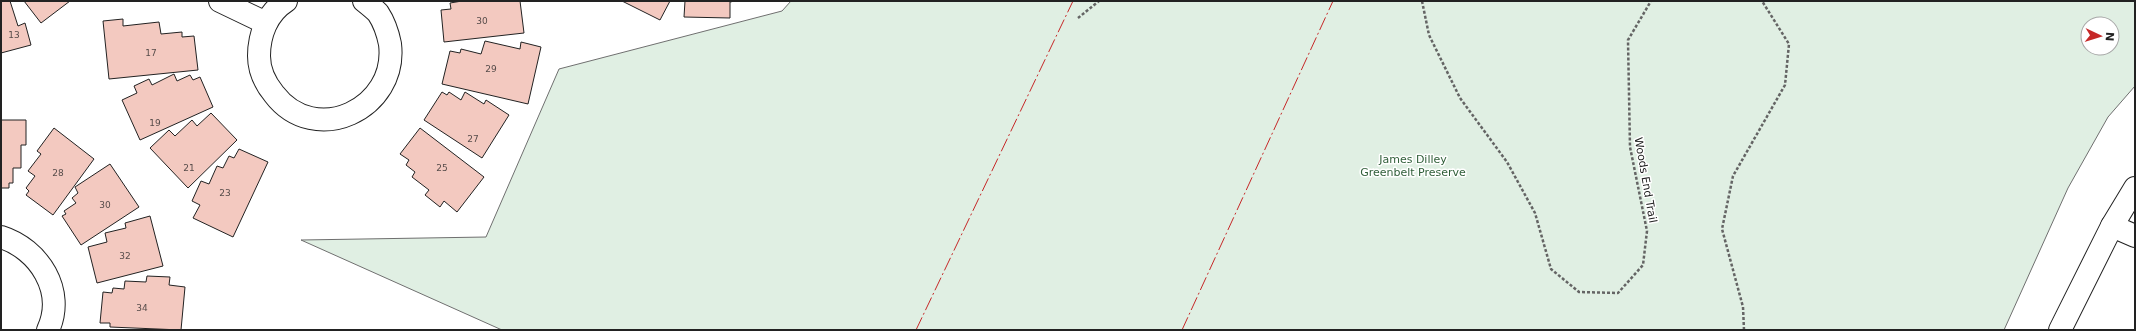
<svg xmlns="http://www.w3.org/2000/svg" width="2136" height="331" font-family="'DejaVu Sans',sans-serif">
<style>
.green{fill:#e0efe3;stroke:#6f6f6f;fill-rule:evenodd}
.building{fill:#f3c9c0;stroke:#222}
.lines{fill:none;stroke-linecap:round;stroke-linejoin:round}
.minor-casing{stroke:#222;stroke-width:24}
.path{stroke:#646464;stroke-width:2.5;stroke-dasharray:3 2;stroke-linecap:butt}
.minor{stroke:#fff;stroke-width:22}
.power{stroke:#c62828;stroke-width:1;stroke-dasharray:14 3 2 3;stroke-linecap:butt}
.labels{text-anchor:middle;stroke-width:3;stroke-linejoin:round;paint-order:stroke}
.number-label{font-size:9px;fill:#564c4a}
.park-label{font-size:11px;fill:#2f5e38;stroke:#fff}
.street-label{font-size:11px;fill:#222;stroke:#fff}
</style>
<rect width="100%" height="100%" fill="#fff"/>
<path class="green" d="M791,1H2135V86L2108,117L2068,188L2004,330H502L301,240L486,237L559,69L782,11ZM2088,24H2112V48H2088Z"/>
<g class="building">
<polygon points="1,1 10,1 18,26 25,23 31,45 1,53"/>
<polygon points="24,1 70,1 41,23"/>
<polygon points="462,1 520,1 524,33 444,42 441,10 451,9 450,3"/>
<polygon points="622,1 670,1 660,20"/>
<polygon points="685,1 735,1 730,2 730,18 684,17"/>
<polygon points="123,19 123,26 159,22 161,34 182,32 182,37 194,36 198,70 109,79 103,21"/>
<polygon points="485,41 520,49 521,42 541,47 528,104 442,84 450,51 460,53 461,49 481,54"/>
<polygon points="174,74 177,81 190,75 193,80 200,77 213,107 140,140 122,100 137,93 134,86 149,79 152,85"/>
<polygon points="442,92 447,95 449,92 461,100 465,92 484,104 486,100 509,115 482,158 424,120"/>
<polygon points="211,113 237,140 188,188 150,148 169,130 175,136 192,120 197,126"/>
<polygon points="1,120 26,120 26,145 21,145 21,168 13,168 13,183 9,183 9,188 1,188"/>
<polygon points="54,128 94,159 53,215 26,195 29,191 26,188 35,176 28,171 41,154 37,151"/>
<polygon points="420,128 484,177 457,212 444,201 440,207 425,195 429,190 412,177 415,172 406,165 409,160 400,154"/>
<polygon points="239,149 268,162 233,237 193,218 200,205 192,201 201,181 209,184 217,166 223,168 229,156 234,158"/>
<polygon points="110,164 139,207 81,245 62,216 66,214 64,211 76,203 72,198 78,193 75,187"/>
<polygon points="150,216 163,266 97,283 88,247 107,242 105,233 126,228 125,223"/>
<polygon points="147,276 170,277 169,285 185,287 181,330 110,327 110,323 100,323 103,292 112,293 113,288 124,289 125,281 146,282"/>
</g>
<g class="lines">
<defs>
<g id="minor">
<polyline points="220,1 266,23"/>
<path d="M286,1C267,13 259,35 259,56C259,70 265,83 274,94C315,148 398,109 390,44C388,34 384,22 378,13C374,9 369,5 364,1"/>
<polyline points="2112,226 2135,236"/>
<path d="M1,237C39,249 66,291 48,330"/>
<polyline points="2060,330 2112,226 2135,188"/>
</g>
</defs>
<use href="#minor" class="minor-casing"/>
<g class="path">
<polyline points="1422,1 1429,35 1460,98 1507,162 1535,213 1551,269 1579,292 1618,293 1643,265 1647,231 1630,147 1628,40 1651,1"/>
<polyline points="1078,18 1099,1"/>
<polyline points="1744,330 1743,307 1722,229 1733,176 1785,85 1789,44 1762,1"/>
</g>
<use href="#minor" class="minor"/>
<g class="power">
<polyline points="916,330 1073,1"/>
<polyline points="1182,330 1333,1"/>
</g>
</g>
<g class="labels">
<g class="number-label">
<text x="482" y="24">30</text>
<text x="14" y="38">13</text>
<text x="151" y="56">17</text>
<text x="491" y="72">29</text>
<text x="155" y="126">19</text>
<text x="473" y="142">27</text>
<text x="189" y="171">21</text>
<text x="442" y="171">25</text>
<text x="58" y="176">28</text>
<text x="225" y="196">23</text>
<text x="105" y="208">30</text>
<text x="125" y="259">32</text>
<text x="142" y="311">34</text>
</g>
<g class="park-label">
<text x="1413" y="163">James Dilley<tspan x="1413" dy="13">Greenbelt Preserve</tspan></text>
</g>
<g class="street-label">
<text transform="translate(1646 180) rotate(80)" y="4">Woods End Trail</text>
</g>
</g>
<rect width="2136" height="331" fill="none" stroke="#222222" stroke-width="4"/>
<g transform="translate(2100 36) rotate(94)"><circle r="19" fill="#ffffff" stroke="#a7a7a7"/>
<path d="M0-3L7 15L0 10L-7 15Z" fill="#c62828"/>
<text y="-6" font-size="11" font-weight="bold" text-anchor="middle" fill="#222222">N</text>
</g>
</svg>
